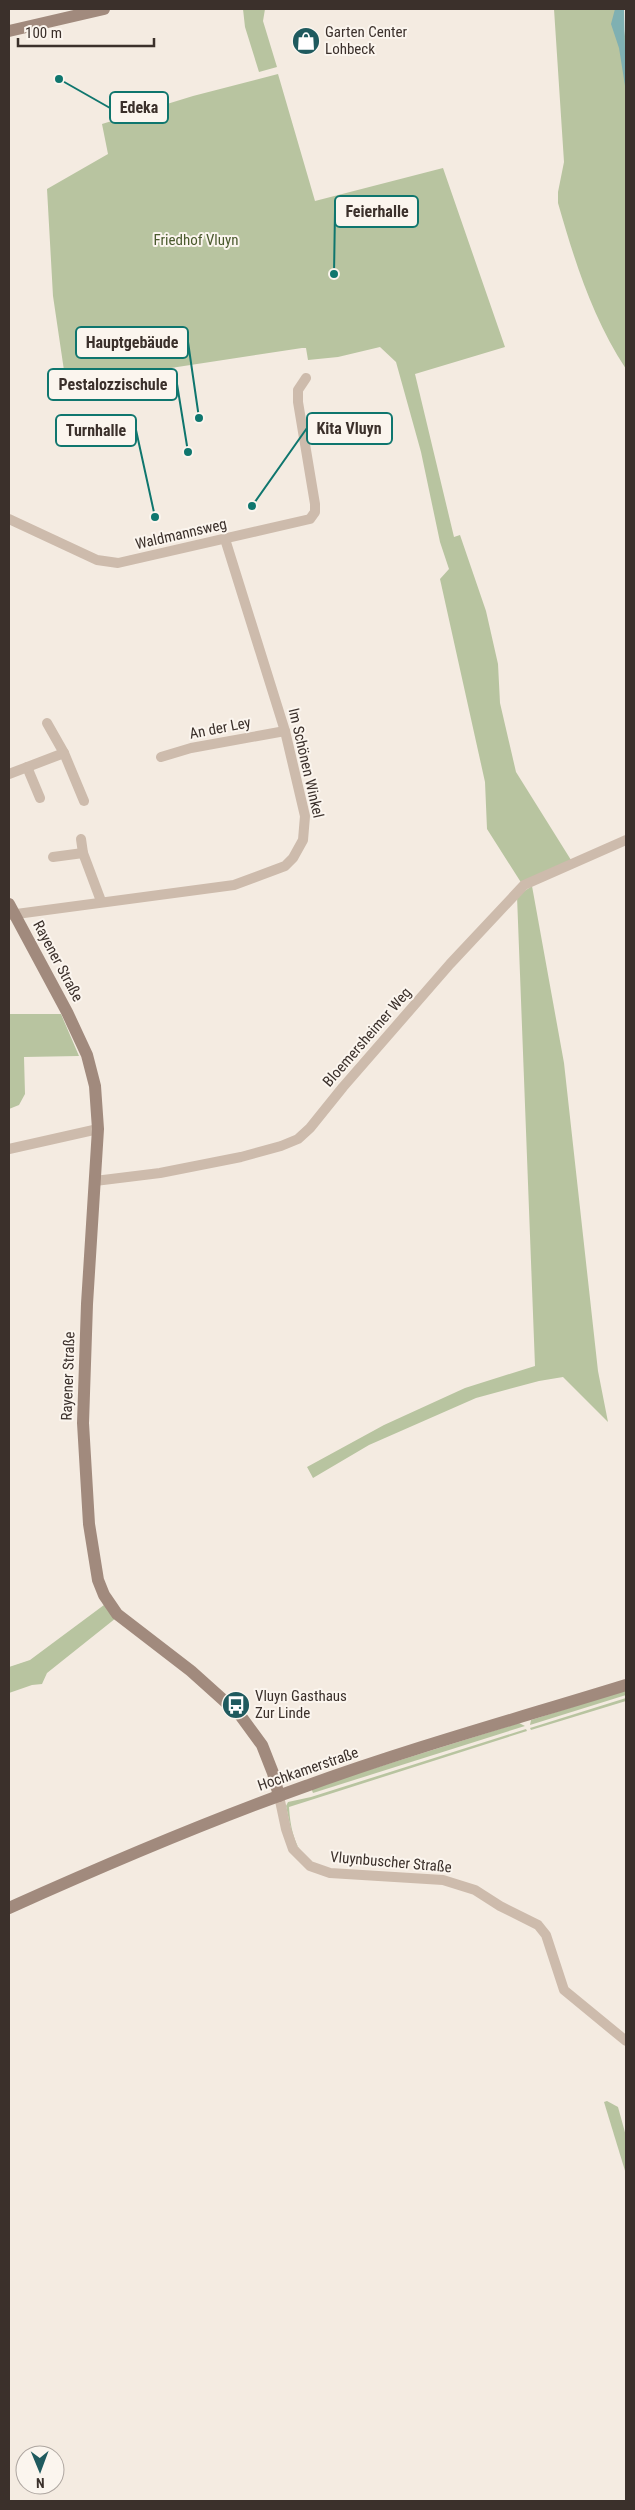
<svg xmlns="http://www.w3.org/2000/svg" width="635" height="2510" font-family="'Roboto Condensed',sans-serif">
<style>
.green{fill:#b8c4a0}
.water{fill:#7fb0b2}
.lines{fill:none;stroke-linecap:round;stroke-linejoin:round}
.street{stroke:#cdbbac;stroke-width:10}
.secondary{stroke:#a18a7d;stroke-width:12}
.labels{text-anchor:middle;stroke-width:4;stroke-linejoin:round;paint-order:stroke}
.poi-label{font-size:15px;fill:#3b302b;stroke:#fbf5ee;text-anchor:start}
.park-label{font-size:15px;fill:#4a5a2e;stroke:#fbf5ee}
.street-label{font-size:15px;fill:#3b302b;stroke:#fbf5ee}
.leader{fill:none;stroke:#0f766e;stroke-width:2}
.callout-dot{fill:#0f766e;stroke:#fbf5ee;stroke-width:2}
.callout{fill:#fbf5ee;stroke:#0f766e;stroke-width:2}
.callout-label{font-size:16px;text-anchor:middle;font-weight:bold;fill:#3b302b}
</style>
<rect width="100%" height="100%" fill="#f4ebe1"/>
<g class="green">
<polygon points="243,9 265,9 263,21 277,67 259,72 245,27"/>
<path d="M554,9H620L626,42V369C592,317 575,262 558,203V192L564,162Z"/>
<polygon points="278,74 315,201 443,168 505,347 415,374 454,537 460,535 486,611 498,664 500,703 516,772 571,860 522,884 487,829 485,782 440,579 449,569 440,542 421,452 396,362 380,347 338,357 308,360 306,348 302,348 66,384 53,296 47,189 108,154 102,124 193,96"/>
<polygon points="532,886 564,1063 598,1371 608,1422 563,1377 539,1381 476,1398 369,1445 313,1478 307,1467 384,1425 465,1388 535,1366 517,896"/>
<polygon points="9,1014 61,1014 79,1056 24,1057 25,1094 19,1105 9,1109"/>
<polygon points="104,1605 116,1618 47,1673 42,1684 32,1685 9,1693 9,1667 30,1660"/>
<polygon points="626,1690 626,1695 530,1725 531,1720"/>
<polygon points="626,1698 626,1701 531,1730 530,1728"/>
<polygon points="519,1723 525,1726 313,1793 311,1788"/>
<path d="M526,1729L527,1731L289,1807C290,1824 294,1850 310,1861C316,1865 325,1868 331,1871L306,1861L293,1839L286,1806L288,1802L311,1797Z"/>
<polygon points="607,2101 618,2107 626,2136 626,2174 604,2102"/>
</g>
<polygon class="water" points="615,9 624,9 626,92 619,48 611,24"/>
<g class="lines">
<g class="street">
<polyline points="9,519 97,560 118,563 310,519 315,512 315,504 298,402 298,390 306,378"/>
<polyline points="47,723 64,753"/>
<polyline points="161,757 191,748 285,731"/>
<polyline points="27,767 40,798"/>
<polyline points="9,774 64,753 84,801"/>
<polyline points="81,839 83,853 101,901"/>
<polyline points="53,857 83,853"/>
<polyline points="9,915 234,885 285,866 293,858 303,840 305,816 285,731 225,539"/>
<polyline points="9,1149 98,1129"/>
<polyline points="95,1181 160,1173 241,1157 281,1146 298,1139 310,1128 343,1087 450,964 524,885 626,840"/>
<polyline points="279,1796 286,1829 293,1849 310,1866 330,1873 443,1880 475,1890 500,1906 538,1925 546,1935 564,1990 626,2041"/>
</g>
<g class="secondary">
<polyline points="9,31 104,9"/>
<polyline points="9,904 67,1012 87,1055 95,1086 98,1129 87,1304 83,1423 89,1524 98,1580 104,1595 117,1614 191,1671 240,1715 262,1745 273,1773 279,1796"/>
<path d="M9,1908C107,1864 205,1822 306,1786C411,1748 519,1718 626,1685"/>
</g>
</g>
<defs>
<symbol id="shop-disc" viewBox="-11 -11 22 22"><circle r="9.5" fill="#1f5a5e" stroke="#fbf5ee"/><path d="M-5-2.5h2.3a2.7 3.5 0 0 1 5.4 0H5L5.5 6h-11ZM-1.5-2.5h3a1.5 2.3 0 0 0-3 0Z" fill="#fff"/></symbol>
<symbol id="bus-disc" viewBox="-11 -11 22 22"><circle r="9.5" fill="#1f5a5e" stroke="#fbf5ee"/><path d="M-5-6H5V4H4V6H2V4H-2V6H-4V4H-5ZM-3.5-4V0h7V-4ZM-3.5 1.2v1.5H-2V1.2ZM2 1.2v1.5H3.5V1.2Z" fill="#fff"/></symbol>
</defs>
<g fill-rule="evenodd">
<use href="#shop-disc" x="290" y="25" width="32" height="32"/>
<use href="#bus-disc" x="220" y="1689" width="32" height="32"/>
</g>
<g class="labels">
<g class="poi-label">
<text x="325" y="37">Garten Center<tspan x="325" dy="17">Lohbeck</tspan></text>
<text x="255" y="1701">Vluyn Gasthaus<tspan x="255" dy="17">Zur Linde</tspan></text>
</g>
<g class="park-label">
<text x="196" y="245">Friedhof Vluyn</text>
</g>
<g class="street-label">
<text transform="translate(181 534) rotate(-13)" y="5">Waldmannsweg</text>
<text transform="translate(220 728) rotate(-11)" y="5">An der Ley</text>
<text transform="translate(306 763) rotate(77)" y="5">Im Schönen Winkel</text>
<text transform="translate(58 961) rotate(62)" y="5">Rayener Straße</text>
<text transform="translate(367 1037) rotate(-49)" y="5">Bloemersheimer Weg</text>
<text transform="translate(68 1376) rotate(-88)" y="5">Rayener Straße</text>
<text transform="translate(308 1769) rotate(-19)" y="5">Hochkamerstraße</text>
<text transform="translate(391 1862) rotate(5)" y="5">Vluynbuscher Straße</text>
</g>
</g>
<path class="leader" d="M59 79L110 108M334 274L335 211M199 418L188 342M188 452L177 384M252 506L307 428M155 517L136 430"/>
<g class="callout-dot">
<circle cx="59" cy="79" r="5"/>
<circle cx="334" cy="274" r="5"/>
<circle cx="199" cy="418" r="5"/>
<circle cx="188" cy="452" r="5"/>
<circle cx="252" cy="506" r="5"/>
<circle cx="155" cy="517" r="5"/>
</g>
<g class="callout">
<rect x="110" y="92" width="58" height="31" rx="5"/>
<rect x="335" y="196" width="83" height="31" rx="5"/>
<rect x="76" y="327" width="112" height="31" rx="5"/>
<rect x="48" y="369" width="129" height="31" rx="5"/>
<rect x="307" y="413" width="85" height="31" rx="5"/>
<rect x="56" y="415" width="80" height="31" rx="5"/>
</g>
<g class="callout-label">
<text x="139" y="113">Edeka</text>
<text x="377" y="217">Feierhalle</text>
<text x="132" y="348">Hauptgebäude</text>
<text x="113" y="390">Pestalozzischule</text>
<text x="349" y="434">Kita Vluyn</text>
<text x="96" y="436">Turnhalle</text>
</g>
<rect width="635" height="2510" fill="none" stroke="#3b302b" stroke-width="20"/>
<g transform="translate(40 2470) rotate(179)"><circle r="24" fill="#fbf5ee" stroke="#aea6a0"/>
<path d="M0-4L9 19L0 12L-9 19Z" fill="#1f5a5e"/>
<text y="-8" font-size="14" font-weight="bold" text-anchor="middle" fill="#3b302b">N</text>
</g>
<path d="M18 38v8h136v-8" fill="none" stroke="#3b302b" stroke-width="2.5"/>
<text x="25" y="38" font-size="15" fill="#3b302b" stroke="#fbf5ee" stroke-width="4" paint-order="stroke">100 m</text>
</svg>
